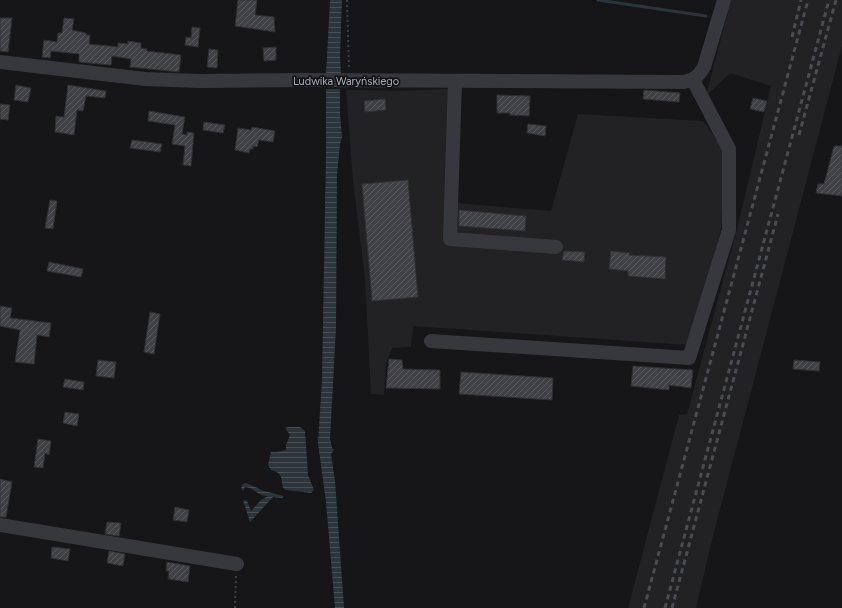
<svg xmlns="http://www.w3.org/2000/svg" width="842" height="608" font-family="Figtree,sans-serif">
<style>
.built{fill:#222225}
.water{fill:url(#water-rules)}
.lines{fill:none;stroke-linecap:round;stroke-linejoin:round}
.stream{stroke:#2c353c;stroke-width:3}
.building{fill:url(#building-hatch);stroke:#303034}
.path{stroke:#3d3f44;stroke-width:2;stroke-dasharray:2 3;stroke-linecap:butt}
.minor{stroke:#37383d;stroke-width:14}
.rail{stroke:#4a4c52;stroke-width:3;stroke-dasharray:5 4;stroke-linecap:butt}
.labels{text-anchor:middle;stroke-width:3.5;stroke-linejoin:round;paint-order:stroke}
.street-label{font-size:11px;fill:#a8adb8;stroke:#111113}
</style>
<defs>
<pattern id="water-rules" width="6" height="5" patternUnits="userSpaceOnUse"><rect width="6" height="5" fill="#2c353c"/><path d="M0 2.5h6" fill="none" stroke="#485056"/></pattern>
<pattern id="building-hatch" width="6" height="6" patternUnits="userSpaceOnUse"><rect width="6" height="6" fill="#404145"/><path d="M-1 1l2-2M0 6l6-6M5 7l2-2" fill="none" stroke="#595a5e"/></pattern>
</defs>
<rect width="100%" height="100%" fill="#161618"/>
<g class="built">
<polygon points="731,0 842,0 842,46 712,540 696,608 628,608 679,415 687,414 737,229 771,86 730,73 706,96"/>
<polygon points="445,89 460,93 456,203 551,211 578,114 703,121 725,151 721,229 717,250 689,345 413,326 411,347 392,348 386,363 384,395 371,394 365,278 353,181 346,90 402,91"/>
</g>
<g class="water">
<polygon points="330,0 342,0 340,55 341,75 326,75"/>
<polygon points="326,89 340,89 340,114 342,137 340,144 337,174 336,327 330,439 332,448 334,450 331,454 335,481 344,608 335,608 326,502 318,443 322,380 326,153"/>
<path d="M288,427H300L305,431L308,475L314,490L311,493L286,490L283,488C281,478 283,473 271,470L268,465L271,452H277L286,450V445L290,435L285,428Z"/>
<polygon points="246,483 264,491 284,496 282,498 273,497 250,522 243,500 247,501 251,511 261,500 268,496 261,495 250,488 245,487 243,491 241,488 243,484"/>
</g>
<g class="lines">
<polyline class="stream" points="598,0 706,16"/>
</g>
<g class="building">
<polygon points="238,0 257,0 255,15 274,17 275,32 235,26"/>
<polygon points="0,18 12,18 8,52 0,51"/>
<polygon points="64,18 74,19 72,30 86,33 86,35 90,35 89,44 118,47 118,43 128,44 128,41 141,43 141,48 147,49 147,51 181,55 179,72 130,67 131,59 112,56 111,65 79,62 79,54 51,51 50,58 42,57 44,40 57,42 58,33 62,33"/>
<polygon points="192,27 200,28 198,47 185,45 186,37 191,38"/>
<polygon points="276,47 276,60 264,61 263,48"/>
<polygon points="209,49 218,50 217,68 207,67"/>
<polygon points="16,85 31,88 28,102 14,100"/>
<polygon points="68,85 106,91 105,98 86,96 83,111 77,110 74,135 55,132 56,116 64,117"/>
<polygon points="644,90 680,93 679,102 643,99"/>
<polygon points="497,95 530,96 529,116 510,115 510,113 497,113"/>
<polygon points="753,98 767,101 764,112 750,109"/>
<polygon points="385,99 386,110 365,112 364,101"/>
<polygon points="0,104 10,105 8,120 0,119"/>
<polygon points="149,111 185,117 182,134 187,135 187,132 194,133 191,166 183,165 185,146 172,144 175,125 148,121"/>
<polygon points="204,122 225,125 223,133 203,130"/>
<polygon points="528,124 546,126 545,136 527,133"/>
<polygon points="252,127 275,131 273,142 259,140 257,147 253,146 253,149 250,149 249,153 235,150 238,128 251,130"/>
<polygon points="132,140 162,144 160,152 130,148"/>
<polygon points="834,146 842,146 842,196 816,193 818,184 824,184"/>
<polygon points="408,180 418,297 372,301 362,184"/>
<polygon points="50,200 57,201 53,229 45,228"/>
<polygon points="459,210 526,216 525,231 459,226"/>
<polygon points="564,251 585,252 584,262 562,260"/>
<polygon points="611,251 630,253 629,255 666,257 665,279 628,276 628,271 609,269"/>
<polygon points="49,262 83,269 81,277 47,271"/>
<polygon points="0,306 12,308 10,318 51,323 49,337 37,335 34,364 15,362 20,330 0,326"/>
<polygon points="150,312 160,314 154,354 144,352"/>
<polygon points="389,359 402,360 403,369 440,370 440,389 386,388"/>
<polygon points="98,360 116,362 114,378 96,376"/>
<polygon points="794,360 820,362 819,371 793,369"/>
<polygon points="633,366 693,370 691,388 669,385 669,390 631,386"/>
<polygon points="461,372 553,378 552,400 459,394"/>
<polygon points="65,379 84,382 83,390 63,387"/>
<polygon points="65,412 79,414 77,426 63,423"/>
<polygon points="38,439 51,441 49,455 45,453 43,468 34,467"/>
<polygon points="0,479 12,482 6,517 0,517"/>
<polygon points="175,507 189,510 187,522 173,520"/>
<polygon points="107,522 121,523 119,536 105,534"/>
<polygon points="52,547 70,549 68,561 51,558"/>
<polygon points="109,551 125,554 123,566 107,563"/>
<polygon points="167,562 190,566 188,582 168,579 169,571 166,571"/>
</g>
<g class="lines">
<g class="path">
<polyline points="347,0 349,69"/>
<polyline points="235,608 236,575"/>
</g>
<g class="minor">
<path d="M0,62L145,79L199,81L304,80L683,82C694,80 698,77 704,67L724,0"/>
<polyline points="455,81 450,239 556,247"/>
<polyline points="431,341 689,358 729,230 729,149 693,80"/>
<polyline points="0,525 237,564"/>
</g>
<g class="rail">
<polyline points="792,37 801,0"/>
<polyline points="799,135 836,0"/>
<polyline points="644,608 808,0"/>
<polyline points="665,608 829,0"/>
<polyline points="672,608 778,214"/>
</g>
</g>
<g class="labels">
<g class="street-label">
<text x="346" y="85">Ludwika Waryńskiego</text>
</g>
</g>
</svg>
